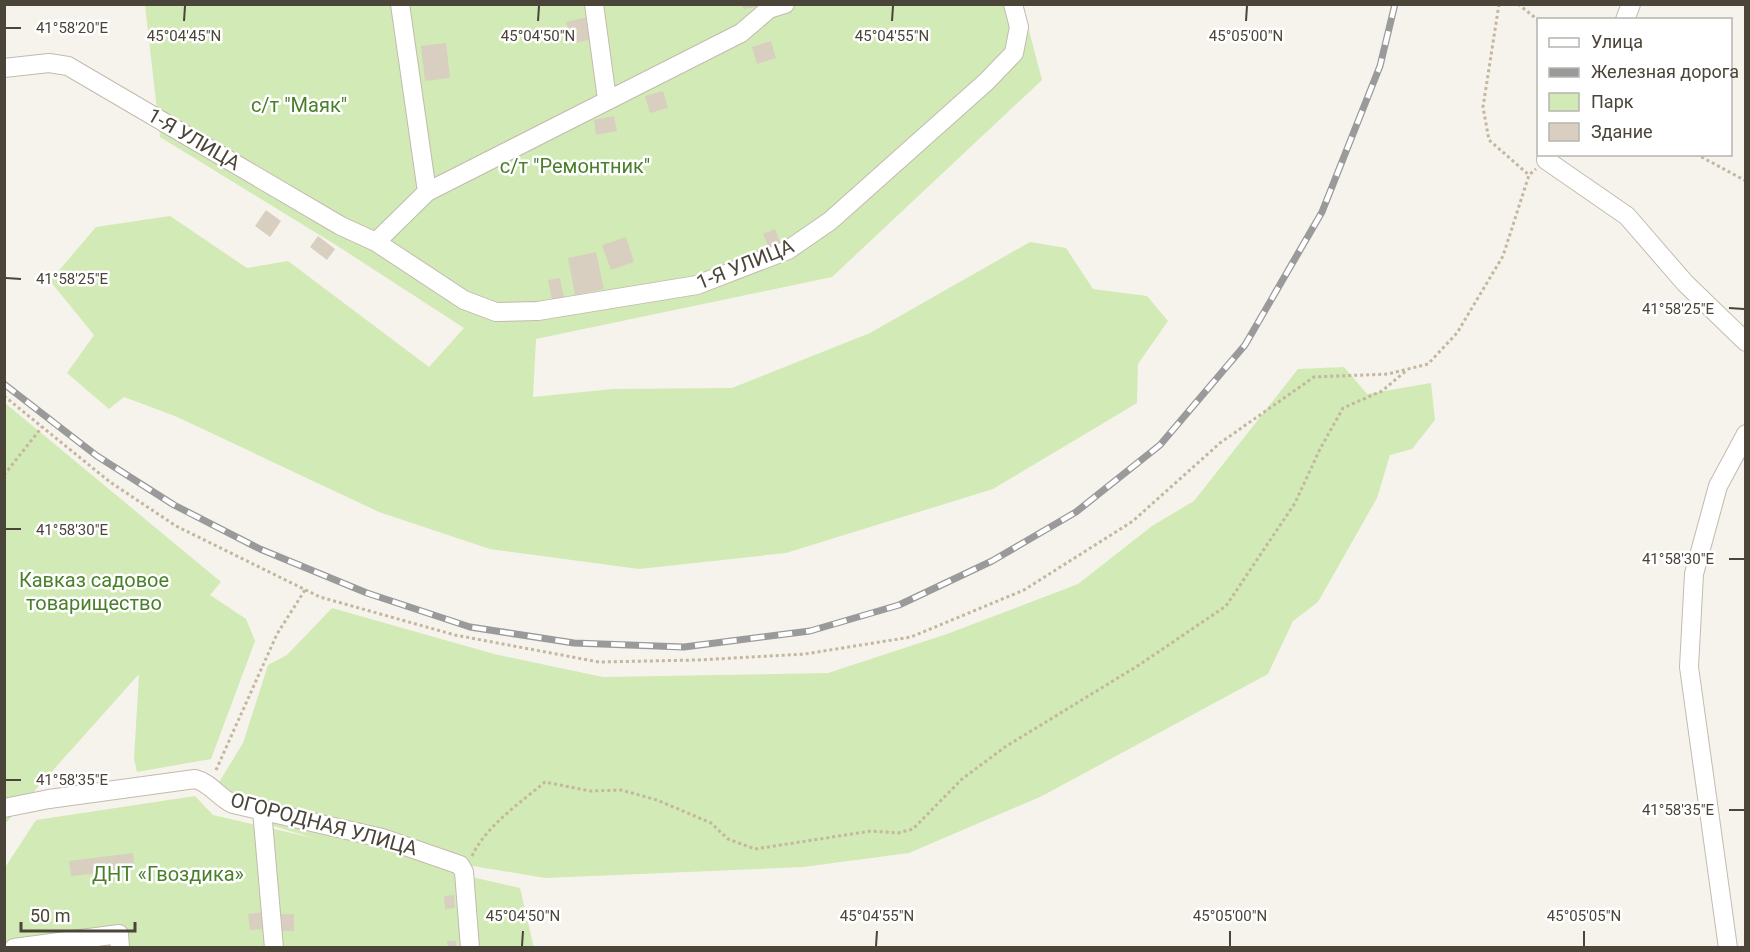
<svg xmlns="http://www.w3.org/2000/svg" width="1750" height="952" font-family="Roboto,sans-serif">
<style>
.green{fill:#d2eab5}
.building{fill:#d8cfc1}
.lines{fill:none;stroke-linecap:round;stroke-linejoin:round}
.street-casing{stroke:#c2bbae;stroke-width:20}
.path{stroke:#c4b79f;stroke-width:3;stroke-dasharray:3 3;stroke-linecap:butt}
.street{stroke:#fff;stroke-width:18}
.rail-casing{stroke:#9a9a9a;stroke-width:7}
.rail{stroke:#fff;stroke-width:4.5;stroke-dasharray:14;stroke-linecap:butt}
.ticks{fill:none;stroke:#4b4439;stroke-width:2}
.labels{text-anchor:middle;stroke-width:5;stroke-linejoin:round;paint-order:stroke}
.park-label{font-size:20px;fill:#4a7f2a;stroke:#fff}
.street-label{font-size:20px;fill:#4b4439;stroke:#fff}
.ticks-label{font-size:15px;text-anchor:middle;fill:#4b4439;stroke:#fff;stroke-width:5;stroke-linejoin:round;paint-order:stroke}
</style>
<rect width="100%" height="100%" fill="#f6f3ec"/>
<g class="green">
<polygon points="1022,4 1042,80 832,277 536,339 533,397 613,389 732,388 870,333 1030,242 1066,248 1093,289 1147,296 1168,321 1138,364 1137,403 993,489 786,553 639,569 490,549 379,512 175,416 124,397 109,409 67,373 94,335 50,281 96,227 170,216 247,268 288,261 429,367 464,328 336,245 160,137 145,5"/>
<polygon points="1344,367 1367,394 1431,383 1435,420 1412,449 1390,455 1377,498 1318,602 1293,621 1268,674 1042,796 909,853 803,867 545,878 467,865 459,874 520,888 534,948 5,947 4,869 36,820 195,796 213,815 313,838 267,824 218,784 243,743 268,665 287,655 332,608 494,654 603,677 828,673 947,634 1078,584 1152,526 1194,501 1298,369"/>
<polygon points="5,403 221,582 210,595 246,619 255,641 211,759 137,772 134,759 139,674 5,824"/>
</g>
<g class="building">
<polygon points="742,4 761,4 761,6 743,9"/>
<polygon points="587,17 592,39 571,44 566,22"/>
<polygon points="771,41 776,58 757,64 752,47"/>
<polygon points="446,43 450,78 425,81 421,46"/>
<polygon points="663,91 668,108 650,113 645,96"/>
<polygon points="614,116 617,131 596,135 594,120"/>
<polygon points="266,210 281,221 270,237 255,226"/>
<polygon points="775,229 780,242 769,248 763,234"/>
<polygon points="318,236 335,249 327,260 310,247"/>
<polygon points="626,237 634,262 611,270 602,245"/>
<polygon points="596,252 604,289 575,295 568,258"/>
<polygon points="560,278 564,298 552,300 548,280"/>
<polygon points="133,853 135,869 71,876 69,861"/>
<polygon points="454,895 455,908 445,909 444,896"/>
<polygon points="264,912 265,929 250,930 248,914"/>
<polygon points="281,914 294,914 294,931 282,931"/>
<polygon points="447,941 456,941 456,948 448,948"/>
</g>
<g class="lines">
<defs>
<g id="street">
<polyline points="400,4 427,192"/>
<polyline points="594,4 607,99"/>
<polyline points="1625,20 1631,4"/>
<polyline points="4,68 49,63 68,66 341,226 376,242 464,300 496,312 538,311 697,285 788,250 830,221 986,82 1014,53 1019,27 1013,4"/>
<polyline points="1549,154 1546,160 1627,216 1685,283 1746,342"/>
<polyline points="376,242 427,192 741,33 769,9 785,4"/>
<path d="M4,808L49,799L195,779C211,783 218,797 233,804L382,838L460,865L464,872L470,948"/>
<polyline points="262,810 274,948"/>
<polyline points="14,948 119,934 120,948"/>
<polyline points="1728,948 1689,667 1694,574 1718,486 1746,434"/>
</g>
</defs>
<use href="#street" class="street-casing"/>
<g class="path">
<polyline points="1499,4 1483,107 1489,140 1529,175"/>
<polyline points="1518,4 1538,20"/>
<polyline points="1696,154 1746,181"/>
<polyline points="4,396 110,482 176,526 320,597 455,635 599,662 698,660 805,654 911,637 1024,590 1133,521 1220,443 1314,377 1388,374 1428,364 1457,333 1503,256 1529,175 1536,169"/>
<polyline points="4,475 42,427"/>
<polyline points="216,770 277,634 305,590"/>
<path d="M472,856C486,826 520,803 545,782L590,791L621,790L657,800L711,823L728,839L755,849L871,831L898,833L913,829L962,779L1005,747L1139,665L1226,606L1295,503L1320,449L1343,408L1382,391L1407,370"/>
</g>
<use href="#street" class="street"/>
<defs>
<polyline id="rail" points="4,384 97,456 174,505 260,549 367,593 470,627 574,643 684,647 810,631 899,605 992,561 1076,512 1160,445 1245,345 1322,212 1380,66 1395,4"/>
</defs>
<use href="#rail" class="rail-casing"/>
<use href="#rail" class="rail"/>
</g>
<path class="ticks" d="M184,21L185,6M538,21L539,6M892,21L893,6M1246,21L1247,6M6,28H21M6,278L21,279M1729,308L1744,309M6,529H21M1729,559H1744M6,780H21M1729,810H1744M522,946L523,931M876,946L877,931M1230,946V931M1584,946V931"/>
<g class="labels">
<g class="park-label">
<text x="299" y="112">с/т "Маяк"</text>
<text x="575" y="173">с/т "Ремонтник"</text>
<text x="94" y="587">Кавказ садовое<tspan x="94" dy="23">товарищество</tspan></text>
<text x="168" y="881">ДНТ «Гвоздика»</text>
</g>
<g class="street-label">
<text transform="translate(194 139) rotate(30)" y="7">1-Я УЛИЦА</text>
<text transform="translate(745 264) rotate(-22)" y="7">1-Я УЛИЦА</text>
<text transform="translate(324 824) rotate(15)" y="7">ОГОРОДНАЯ УЛИЦА</text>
</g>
</g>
<g class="ticks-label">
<text x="72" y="33">41°58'20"E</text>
<text x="184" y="41">45°04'45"N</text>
<text x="538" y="41">45°04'50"N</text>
<text x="892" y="41">45°04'55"N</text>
<text x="1246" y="41">45°05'00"N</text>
<text x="72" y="284">41°58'25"E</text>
<text x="1678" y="314">41°58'25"E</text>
<text x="72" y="535">41°58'30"E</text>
<text x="1678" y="564">41°58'30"E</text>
<text x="72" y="785">41°58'35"E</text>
<text x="1678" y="815">41°58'35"E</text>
<text x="523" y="921">45°04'50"N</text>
<text x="877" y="921">45°04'55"N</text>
<text x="1230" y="921">45°05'00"N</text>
<text x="1584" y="921">45°05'05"N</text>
</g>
<rect width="1750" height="952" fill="none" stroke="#4b4439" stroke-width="12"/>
<rect x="1537" y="18" width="195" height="138" fill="#ffffff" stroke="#b7b4b0" stroke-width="1.5"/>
<rect x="1549" y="38" width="30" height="9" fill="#ffffff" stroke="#b7b4b0" stroke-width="1.5"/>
<text x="1591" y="48" font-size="18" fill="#4b4439">Улица</text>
<rect x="1549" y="68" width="30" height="9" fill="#9a9a9a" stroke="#b7b4b0" stroke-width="1.5"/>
<text x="1591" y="78" font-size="18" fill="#4b4439">Железная дорога</text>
<rect x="1549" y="93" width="30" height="18" fill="#d2eab5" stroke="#b7b4b0" stroke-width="1.5"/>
<text x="1591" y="108" font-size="18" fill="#4b4439">Парк</text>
<rect x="1549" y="123" width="30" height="18" fill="#d8cfc1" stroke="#b7b4b0" stroke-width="1.5"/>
<text x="1591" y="138" font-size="18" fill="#4b4439">Здание</text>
<path d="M21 922v9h114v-9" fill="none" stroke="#4b4439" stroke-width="3"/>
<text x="30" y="922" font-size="18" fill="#4b4439" stroke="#ffffff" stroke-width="4.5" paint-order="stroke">50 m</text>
</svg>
